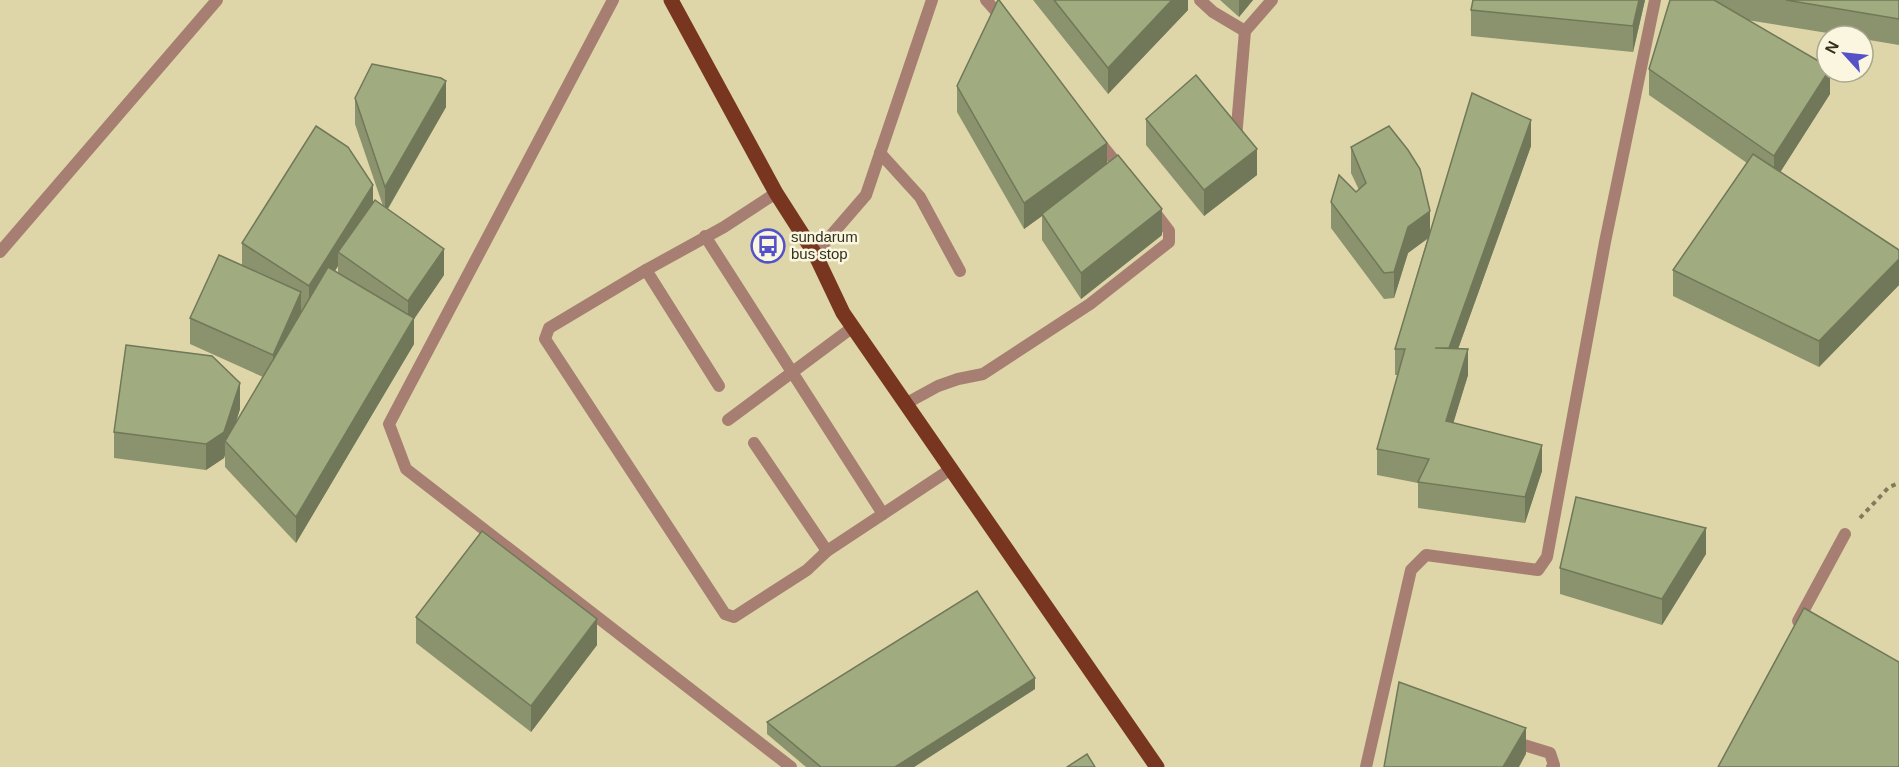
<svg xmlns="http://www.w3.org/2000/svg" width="1899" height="767" font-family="Helvetica,sans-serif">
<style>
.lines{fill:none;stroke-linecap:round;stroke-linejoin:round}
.path{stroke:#807b5c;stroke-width:4;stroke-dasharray:4.5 4.5;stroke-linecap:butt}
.minor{stroke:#a67f72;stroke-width:12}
.tertiary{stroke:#a67f72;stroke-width:12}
.primary{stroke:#783620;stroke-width:15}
.wall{fill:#8a936d;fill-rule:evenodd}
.shaded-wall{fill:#707859}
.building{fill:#a0ab7f;stroke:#707859;stroke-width:1.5}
.labels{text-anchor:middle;stroke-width:5;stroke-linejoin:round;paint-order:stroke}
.poi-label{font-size:15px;fill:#33301d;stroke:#faf6df;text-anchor:start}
</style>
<rect width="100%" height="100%" fill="#ded6a8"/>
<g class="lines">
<polyline class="path" points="1860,518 1889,487 1899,483"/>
<g class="minor">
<polyline points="613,0 389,424 406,469 791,767"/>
<polyline points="986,0 1003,19"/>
<polyline points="1200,0 1213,12 1245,31 1272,0"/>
<polyline points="1236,138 1245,31"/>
<polyline points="1097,139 1122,170"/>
<polyline points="880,153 920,197 960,271"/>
<polyline points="705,236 883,514"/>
<polyline points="0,252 217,0"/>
<polyline points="646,270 549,328 545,339 725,614 734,617 807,570 827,551"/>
<polyline points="719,386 646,270 724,227 776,193"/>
<polyline points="905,404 938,386 958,379 983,374 1090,304 1169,242 1169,231 1153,210"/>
<polyline points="728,420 853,327"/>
<polyline points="754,443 827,551 951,469"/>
<polyline points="1798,621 1845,534"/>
<polyline points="1511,741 1550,753 1554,765 1552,767"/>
<polyline points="1366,767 1411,570 1426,555 1538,570 1547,557 1605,242 1655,0"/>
</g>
<polyline class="tertiary" points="815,254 866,195 932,0"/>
<polyline class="primary" points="671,0 776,193 815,254 843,313 1157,767"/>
</g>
<g class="wall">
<polygon points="1033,0 1188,0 1188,10 1108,94"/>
<polygon points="1220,0 1253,0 1239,17"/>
<polygon points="1473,0 1645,0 1633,52 1471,36 1471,10"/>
<polygon points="1670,0 1899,0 1899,45 1863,39 1863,36 1846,36 1747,20 1830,72 1830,94 1780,172 1899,250 1899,285 1819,367 1673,296 1673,270 1747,163 1649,95 1649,69"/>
<polygon points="957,86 1107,163 1162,235 1081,299 1042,240 1042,216 1024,229 957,112"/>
<path d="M355,98L446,107L388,209L444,275L414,319V344L296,543L225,467V455L224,458L206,470L114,458V432L240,409L235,425L263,377L190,344V318L242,265V243L383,206L355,124ZM338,266V273L335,271Z"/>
<polygon points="1146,119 1257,175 1204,216 1146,145"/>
<polygon points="1531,146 1458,349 1468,375 1453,423 1542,471 1525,523 1418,508 1418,483 1377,475 1377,449 1398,375 1395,375 1395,349 1428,237 1408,253 1394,298 1384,299 1331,228 1331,202 1356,192 1359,190 1351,173 1351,147 1430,233"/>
<polygon points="1706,554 1662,625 1560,594 1560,568"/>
<polygon points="416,617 597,645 531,732 416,643"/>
<polygon points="1035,689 914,767 806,767 767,734 767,722"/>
</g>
<g class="shaded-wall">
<polygon points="1172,0 1188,0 1188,10 1108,94 1108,68"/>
<polygon points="1239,0 1253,0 1239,17"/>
<polygon points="1639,0 1645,0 1633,52 1633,26"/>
<polygon points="1828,72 1830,72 1830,94 1774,182 1774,156"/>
<polygon points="446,81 446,107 385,213 385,187"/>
<polygon points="1531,120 1531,146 1449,374 1449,348"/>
<polygon points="1107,143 1107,169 1042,214 1042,216 1024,229 1024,203"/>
<polygon points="1257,149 1257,175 1204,216 1204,190"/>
<polygon points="373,185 373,211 338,252 338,266 309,312 309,286"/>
<polygon points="1162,209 1162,235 1081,299 1081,273"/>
<polygon points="1430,211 1430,237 1408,253 1394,298 1394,272 1408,227"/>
<polygon points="444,249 444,275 414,319 414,344 296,543 296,517 408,327 408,301"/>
<polygon points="1899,259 1899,285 1819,367 1819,341"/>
<polygon points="301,292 301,318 273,381 273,355"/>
<polygon points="1468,349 1468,375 1446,447 1446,421"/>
<polygon points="240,383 240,409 229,444 225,441 225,455 224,458 206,470 206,444"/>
<polygon points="1542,445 1542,471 1525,523 1525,497"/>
<polygon points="1706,528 1706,554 1662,625 1662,599"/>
<polygon points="597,619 597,645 531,732 531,706"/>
<polygon points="1035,678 1035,689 914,767 895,767"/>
<polygon points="1526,728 1526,754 1519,767 1503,767"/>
</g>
<g class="building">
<polygon points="998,0 999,0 1107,143 1024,203 957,86"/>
<polygon points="1054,0 1172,0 1108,68"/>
<polygon points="1473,0 1639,0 1633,26 1471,10"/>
<polygon points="1670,0 1714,0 1827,66 1827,72 1828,72 1774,156 1649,69"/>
<polygon points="1786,0 1899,0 1899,19"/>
<polygon points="372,64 441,78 446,81 385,187 355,98"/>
<polygon points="1196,75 1257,149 1204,190 1146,119"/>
<polygon points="1472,93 1531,120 1449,348 1435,348 1468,349 1446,421 1542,445 1525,497 1418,482 1429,459 1377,449 1405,349 1395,349"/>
<polygon points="316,126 348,147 373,185 309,286 242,243"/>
<polygon points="1389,126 1408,150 1420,169 1430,211 1408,227 1394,272 1384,273 1331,202 1339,175 1356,192 1366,183 1351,147"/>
<polygon points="1753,154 1899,250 1899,259 1819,341 1673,270"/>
<polygon points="1118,155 1162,209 1081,273 1042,214"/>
<polygon points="375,200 444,249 408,301 338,252"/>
<polygon points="219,255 301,292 273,355 190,318"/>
<polygon points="328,267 414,318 296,517 225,441"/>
<polygon points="126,345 212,356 240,383 224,432 206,444 114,432"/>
<polygon points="1576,497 1706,528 1662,599 1560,568"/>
<polygon points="482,531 597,619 531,706 416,617"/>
<polygon points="977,591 1035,678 895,767 821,767 767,722"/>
<polygon points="1804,608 1899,662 1899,767 1718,767"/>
<polygon points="1399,682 1526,728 1503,767 1384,767"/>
<polygon points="1087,754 1095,767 1067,767"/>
</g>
<defs>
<symbol id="bus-ring" viewBox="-11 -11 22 22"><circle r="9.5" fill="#faf6df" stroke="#5451c9" stroke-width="1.5"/><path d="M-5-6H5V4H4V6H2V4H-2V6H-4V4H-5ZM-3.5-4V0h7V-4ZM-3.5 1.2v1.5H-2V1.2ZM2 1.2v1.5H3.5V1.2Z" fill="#5451c9"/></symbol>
</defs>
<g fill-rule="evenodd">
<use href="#bus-ring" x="749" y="227" width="38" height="38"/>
</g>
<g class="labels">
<g class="poi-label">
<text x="791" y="242">sundarum<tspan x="791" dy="17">bus stop</tspan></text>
</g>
</g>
<g transform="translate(1845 54) rotate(297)"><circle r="28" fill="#faf6df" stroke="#aaa791" stroke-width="1.5"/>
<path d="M0-4.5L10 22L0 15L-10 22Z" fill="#5451c9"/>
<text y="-9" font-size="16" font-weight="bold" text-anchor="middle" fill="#33301d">N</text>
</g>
</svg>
